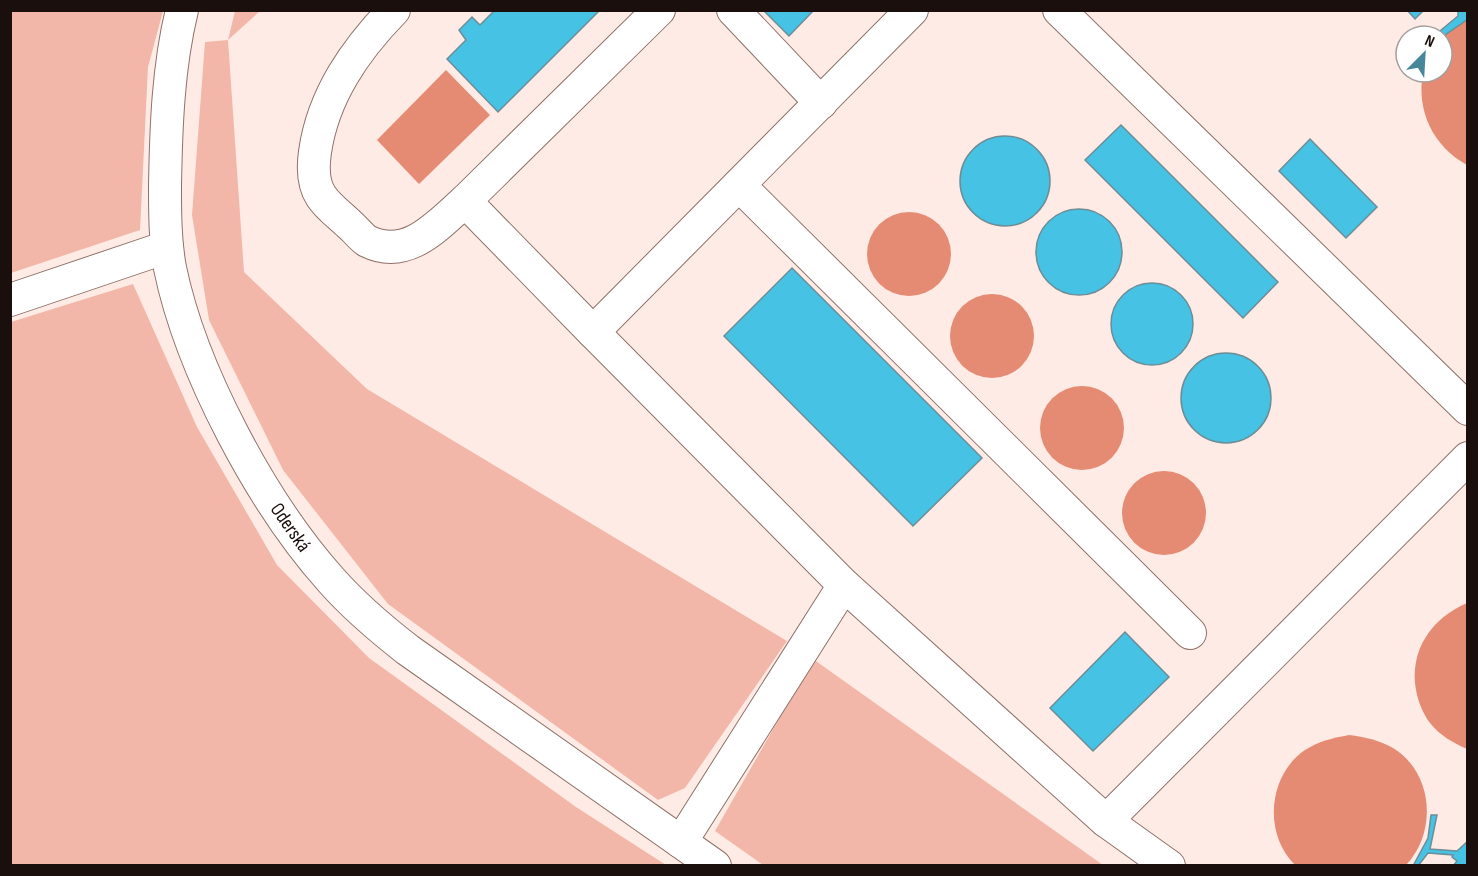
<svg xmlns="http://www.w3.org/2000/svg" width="1478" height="876" font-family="'Sofia Sans Condensed',sans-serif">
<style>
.green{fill:#f2b7a8}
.water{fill:#e58a73}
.building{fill:#45c2e4;stroke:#6d8d97;stroke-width:1.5}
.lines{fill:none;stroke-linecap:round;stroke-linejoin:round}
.minor-casing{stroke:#8e7169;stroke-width:34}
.minor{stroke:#fff;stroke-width:32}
.labels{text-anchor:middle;stroke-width:4.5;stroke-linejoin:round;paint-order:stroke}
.street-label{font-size:20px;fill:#1a0f0c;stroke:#fff}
</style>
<rect width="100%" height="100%" fill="#ffebe5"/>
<g class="green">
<polygon points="10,11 163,11 148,67 140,230 11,273"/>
<polygon points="235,11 260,11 228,40 244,272 367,389 787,641 685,788 658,800 388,604 283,470 209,320 192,215 205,42 228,40"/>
<polygon points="133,284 197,427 277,565 369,658 576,807 666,865 11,865 11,322"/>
<polygon points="813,659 1103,865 763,865 715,831"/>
</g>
<g class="water">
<path d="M1467,15V165C1433,146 1416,111 1423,72H1442V36Z"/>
<polygon points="446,70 490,115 419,184 377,140"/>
<circle cx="909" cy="254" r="42"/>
<circle cx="992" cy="336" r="42"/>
<circle cx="1082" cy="428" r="42"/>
<circle cx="1164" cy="513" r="42"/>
<path d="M1467,603H1468L1467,749C1454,743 1440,736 1430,723C1423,714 1418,701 1416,690C1409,650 1432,618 1467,603Z"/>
<path d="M1349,735C1365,737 1379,740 1393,748C1434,773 1437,833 1406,865H1295C1263,834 1268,775 1305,750C1319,741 1333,738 1349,735Z"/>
</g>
<g class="building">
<polygon points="495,10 600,10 498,112 447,59 466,40 459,30 472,17 480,25"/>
<polygon points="763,10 814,10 789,36"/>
<polygon points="1407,10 1424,10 1415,19"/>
<polygon points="1458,10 1468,10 1468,19 1442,37 1434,36 1458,16"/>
<polygon points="1121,125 1278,282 1243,318 1085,160"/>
<circle cx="1005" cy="181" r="45"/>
<polygon points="1310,139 1377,207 1346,238 1279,171"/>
<circle cx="1079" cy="252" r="43"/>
<polygon points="792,268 982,458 913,526 724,336"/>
<circle cx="1152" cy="324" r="41"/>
<circle cx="1226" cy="398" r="45"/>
<polygon points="1125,632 1169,677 1093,751 1050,708"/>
<polygon points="1431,815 1437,815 1430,849 1457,851 1468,841 1468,866 1453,866 1457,861 1452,857 1453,855 1428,853 1418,866 1413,866 1428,838"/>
</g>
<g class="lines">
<defs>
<g id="minor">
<path d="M182,10C168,67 166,128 165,186C165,213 165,241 170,268C191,370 262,503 331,580C354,606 381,629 408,650L715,866"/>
<path d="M394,10C355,50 323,96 315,152C313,166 313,184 321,196C328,207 341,216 350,225C356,230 361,237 367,241C407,261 437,226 465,201L593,332"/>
<polyline points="733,10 821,103"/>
<polyline points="912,10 593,332 844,585 1106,821 1169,866"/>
<polyline points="1059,10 1468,409"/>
<polyline points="739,185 1190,633"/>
<polyline points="465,201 659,10"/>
<polyline points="10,300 167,247"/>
<polyline points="1106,821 1468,458"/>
<polyline points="681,842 844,585"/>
</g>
</defs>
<use href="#minor" class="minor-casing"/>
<use href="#minor" class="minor"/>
</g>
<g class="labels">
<g class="street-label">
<text transform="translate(291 527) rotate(55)" y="7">Oderská</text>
</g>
</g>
<rect width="1478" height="876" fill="none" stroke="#1a0f0c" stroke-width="24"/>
<g transform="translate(1424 54) rotate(24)"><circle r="28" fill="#ffffff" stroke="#a39f9e" stroke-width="1.5"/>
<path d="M0-4.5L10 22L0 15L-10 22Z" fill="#47879a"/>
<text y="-9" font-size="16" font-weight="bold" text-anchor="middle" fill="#1a0f0c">N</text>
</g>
</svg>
